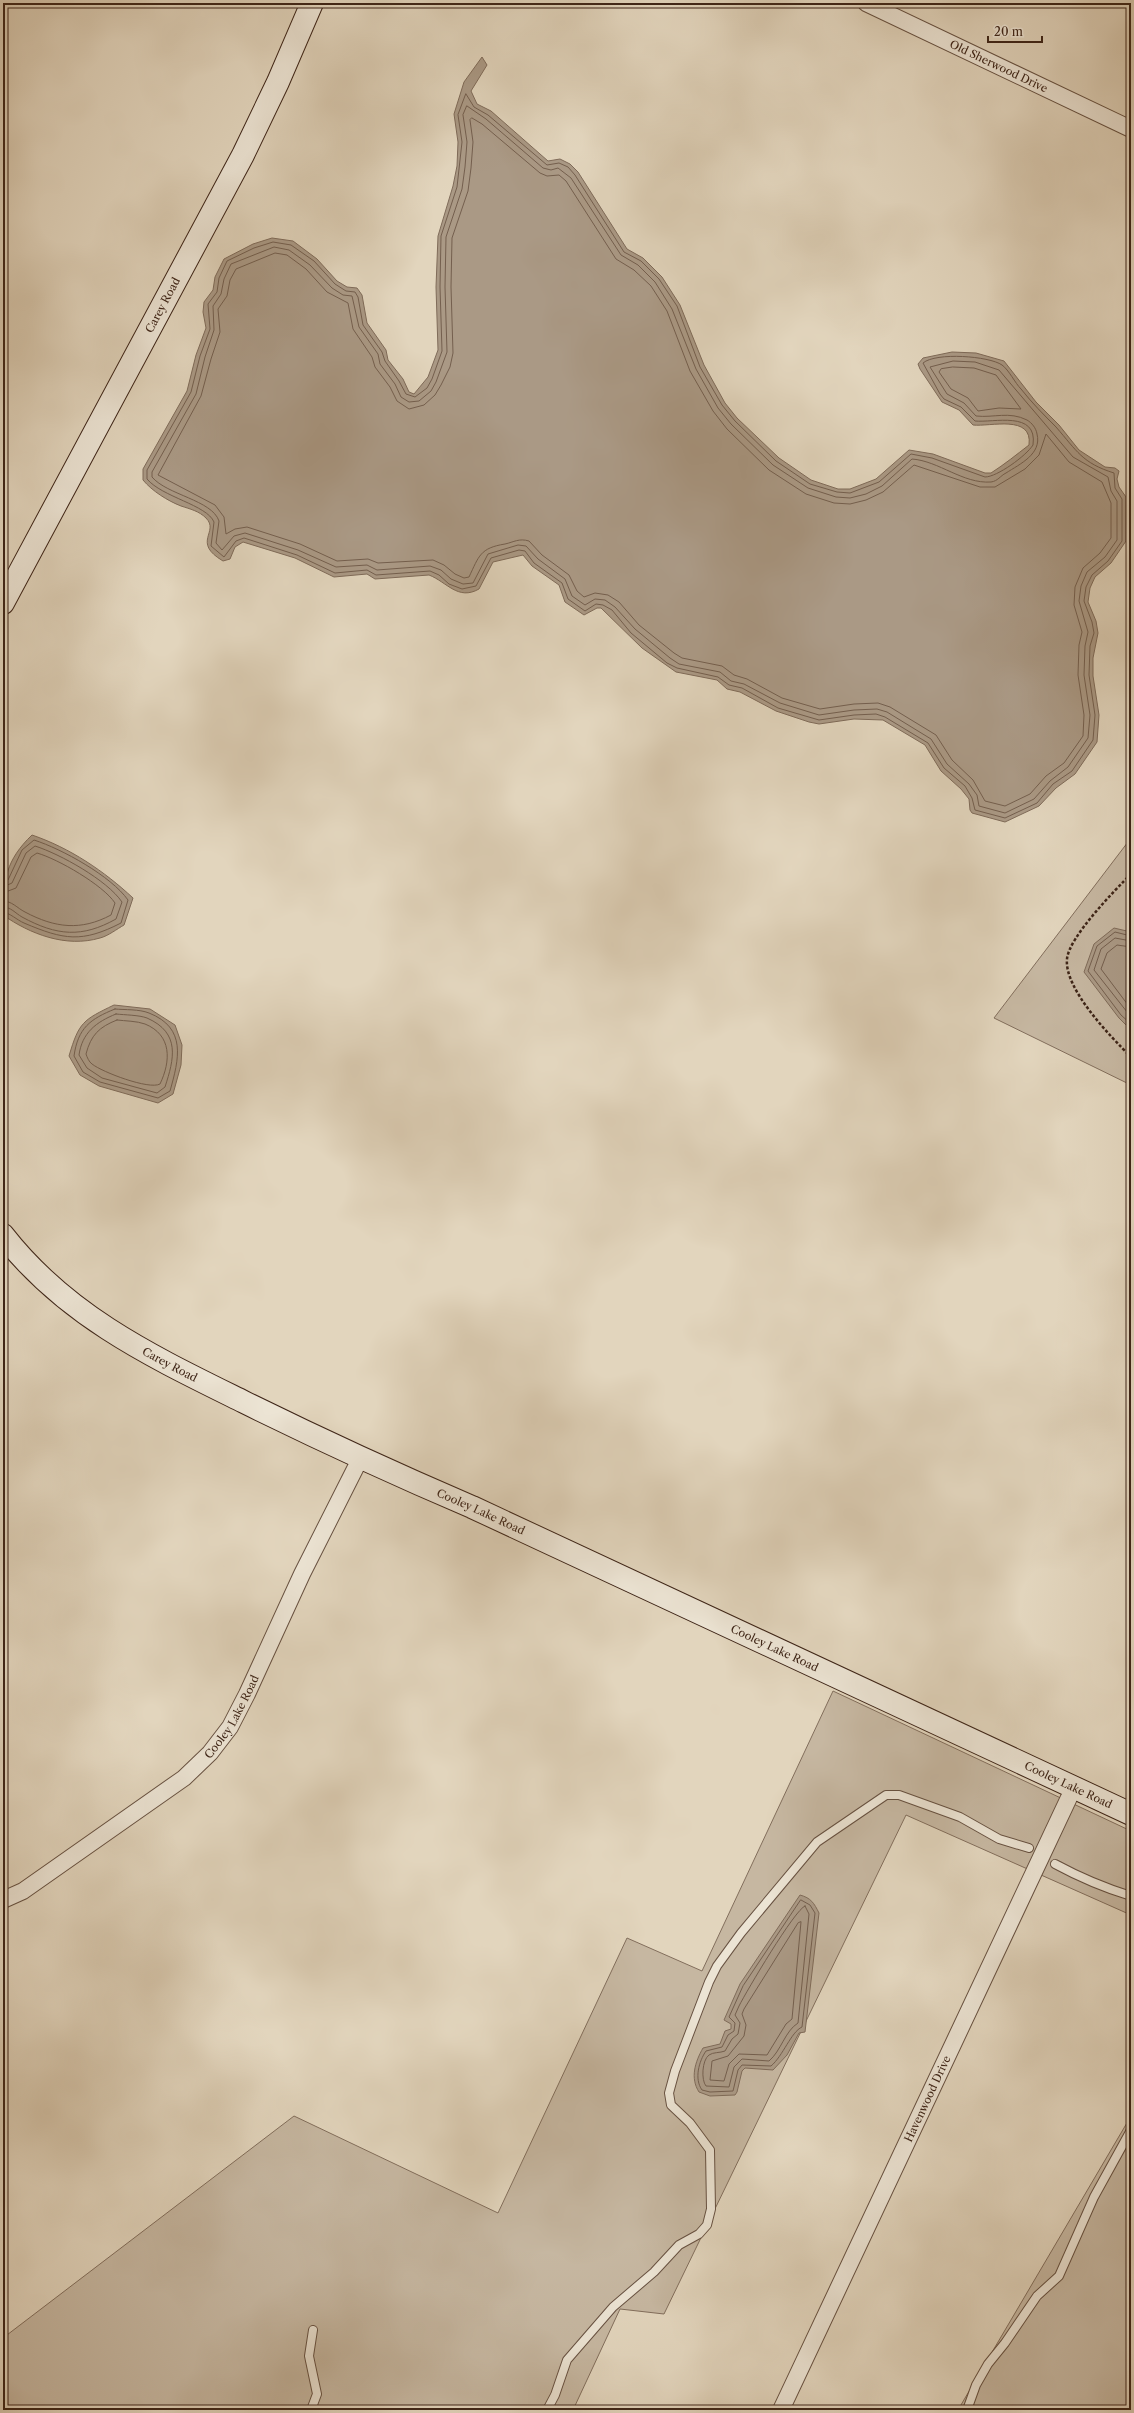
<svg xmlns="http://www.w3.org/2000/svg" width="1134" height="2413" font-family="'Libre Caslon Text',serif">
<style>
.green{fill:#c6b7a1;stroke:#826e5c}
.water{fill:#aa9985;stroke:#7f6b59}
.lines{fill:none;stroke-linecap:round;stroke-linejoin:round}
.shore{stroke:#745f4e;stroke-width:1}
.lane-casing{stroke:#675141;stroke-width:10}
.street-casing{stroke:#675141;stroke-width:18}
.secondary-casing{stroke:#3e2518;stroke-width:24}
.path{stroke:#3e2518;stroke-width:2.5;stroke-dasharray:3 2;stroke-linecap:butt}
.lane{stroke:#ece4d4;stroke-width:8}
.street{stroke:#ece4d4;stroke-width:16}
.secondary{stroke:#ece4d4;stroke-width:22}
.labels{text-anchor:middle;stroke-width:3;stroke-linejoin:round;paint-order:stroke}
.street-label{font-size:11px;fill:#3e2518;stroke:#ece4d4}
</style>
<rect width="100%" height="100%" fill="#e2d5bd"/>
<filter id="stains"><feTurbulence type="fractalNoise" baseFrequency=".005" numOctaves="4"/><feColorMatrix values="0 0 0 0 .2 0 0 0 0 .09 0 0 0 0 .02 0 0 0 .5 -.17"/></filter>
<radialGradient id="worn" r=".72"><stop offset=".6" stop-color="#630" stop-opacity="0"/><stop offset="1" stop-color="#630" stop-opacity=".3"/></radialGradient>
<g class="green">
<polygon points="1131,838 1131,1085 994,1018"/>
<polygon points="833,1691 1131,1831 1131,1915 906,1815 664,2314 620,2309 573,2410 3,2410 3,2338 294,2116 498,2213 627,1938 702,1971"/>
<polygon points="1131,2116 1131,2410 958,2410"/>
</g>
<g class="water">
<path d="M482,57L487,65L471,91L477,104L491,111L548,161L560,159L570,164L578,172L627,249L643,258L662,277L680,305L704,365L725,403L737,418L779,458L811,480L838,489H850L876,479L909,450L933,454L985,473H991C1005,464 1016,455 1029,445C1033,414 990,427 973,425L959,410L942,402L920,369L918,364L923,358L952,352L976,353L1004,361L1036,402L1059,425L1079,450L1105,467L1115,468L1119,471L1117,479L1119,487L1126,497V541L1111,563L1095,577L1090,588L1088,602L1096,621L1098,633L1093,658V676L1099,715L1097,742L1075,774L1056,788L1039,806L1005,822L972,813L970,810L969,799L961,789L941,771L925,745L883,720L854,719L819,724L809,722L776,711L740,692L727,689L717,680L676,672L642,648L601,608H597L584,615L565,602L559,585L532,566L523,555L493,562L479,589C458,601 447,582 429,575L375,579L367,574L334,577L295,558L243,542L235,547L230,559L223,561C191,542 220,532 206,518C199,511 190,509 181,506C168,501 152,491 143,480V469L187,391L196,355L206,328L203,312L204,302L213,290L215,277L224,259L253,244L272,238L293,241L317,259L337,281L347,287L357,288L362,295L367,323L386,350L388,360L403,379L409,392L414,394L428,377L438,350L436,287L438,236L453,186L457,166L458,142L454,114L464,82Z"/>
<path d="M32,835C70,848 104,871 133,898L124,925C117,929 108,936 100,938C66,948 30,934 3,915C3,880 6,860 32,835Z"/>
<polygon points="1114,928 1131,932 1131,1030 1119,1018 1084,972 1094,944"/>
<path d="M114,1005L150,1009L175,1025L182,1045L181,1065L173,1094L158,1103L99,1086L80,1075L69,1056C79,1022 83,1020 114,1005Z"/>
<path d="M800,1895C811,1898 814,1903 819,1913L805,2032L799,2033L787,2055L773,2070L745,2068L742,2071L737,2092L735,2095L710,2096L699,2092C690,2078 695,2062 703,2048L720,2044L725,2031L731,2029V2024L724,2020L740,1984Z"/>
</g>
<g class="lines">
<g class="shore">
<path d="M466,94L474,107L488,115L547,165L559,163L568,167L575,175L624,252L641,261L659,279L677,306L700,367L722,405L735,421L776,461L810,484L837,492L850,493L879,482L911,454L932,458L985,477C997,477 1026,456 1033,445C1038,410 993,423 975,421L961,407L944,399L940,394L923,363C936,352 989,356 1002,365C1009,370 1015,383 1021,389C1032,403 1044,415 1056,427C1077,451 1082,463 1114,473L1115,488L1122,499V541L1108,561L1092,575L1086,587L1084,601L1092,622L1094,633L1090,646L1089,675L1095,715L1093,740L1072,771L1053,784L1037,803L1005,818L975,810L972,798L965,786L944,768L928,743L885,717L876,714L854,715L819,720L778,708L742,688L729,685L718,677L677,668L667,663L631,633L612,610L603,605L596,604L585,611L568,599L562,583L534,563L525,551L519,550L491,558L476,586L462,589L449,584L439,575L430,571L376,575L367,570L335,573L297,555L244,538L236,541L224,557L211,546L214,522C207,505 162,497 147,479V470L191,392L200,356L210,329L208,304L217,292L219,278L227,261L254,248L273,242L291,245L314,261L335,284L346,291L355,292L358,297L363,325L382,352L385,361L399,381L406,394L415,397L427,388L432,379L442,351L440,287L441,236L457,187L462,142L458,115Z"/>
<path d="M467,106L486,119L543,168L551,170L558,168L571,178L621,255L638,265L655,282L672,309L696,369L718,408L731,424L773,465L808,488L836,497L850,498L866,494L882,486L912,459C939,461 963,484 991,482C998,481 1000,476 1006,473C1020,464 1042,454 1037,434C1036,428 1032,423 1027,420C1009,411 994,418 976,416L964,403L947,394L930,367L953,361L975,362L999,370L1073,457L1108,477L1111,491L1117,501V540L1105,557L1087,572L1081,586L1079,601L1088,632L1085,646L1084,675L1090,715L1088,738L1068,767L1050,781L1034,799L1005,813L979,806L977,795L969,784L947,764L931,739L887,712L877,709L854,710L819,715L780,703L744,684L731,681L720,672L679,664L670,658L635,629L615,607L605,600L595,599L585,605L572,596L565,579L538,559L526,546L518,545L488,554L473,583L463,584L451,579L441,570L430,566L377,570L367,565L336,567L298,550L245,533L234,536L222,550L216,543L219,521C212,500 167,495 152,477V472L196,394L205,357L214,330L213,306L221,294L224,279L231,264L274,247L289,250L310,265L332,288L343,295L352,296L359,327L378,354L380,364L395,384L401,397L409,402L419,401L431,391L436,382L447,352L445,287L446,237L462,189L465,167L467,142L463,115Z"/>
<path d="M472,118L482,124L540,173L547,176L559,175L566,181L616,259L634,270L651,286L667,311L690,371L713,411L727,429L769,470L806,494L834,503L850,504L866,500L883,492L914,465L980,487H995L1025,469L1039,455L1046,434L1069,462L1102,482L1111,503V538L1100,553L1083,568L1075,587L1074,605L1082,632L1079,645L1078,675L1084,715L1083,736L1064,763L1046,776L1030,794L1005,806L985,801L973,780L952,760L936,735L890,707L878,703L854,704L820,709L782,698L747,679L734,675L722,666L682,658L674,653L639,625L619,602L608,595L595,593L584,597L577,591L569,575L542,555L529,541C519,538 514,542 505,544C480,548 479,556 469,577L464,578L455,574L444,565L433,560L378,563L368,559L337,561L300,544L247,527L235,529L226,534L224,517L215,505L158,475L201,396L211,359L220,332L218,309L227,296L230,280L236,269L275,253L287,255L306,269L327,292L348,303L353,329L372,357L375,367L390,387L397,401L409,409L424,405L435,395L441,385L450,367L453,353L451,287L452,238L468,191L471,168L473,142L470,120Z"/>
<polygon points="953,367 974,368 996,375 1021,409 999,408 978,411 968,398 951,389 939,372 941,369"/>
<path d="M3,882L8,880L22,850L34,840C62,849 111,876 128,900L121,923C82,943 64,940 24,923C17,920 10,913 3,912"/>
<path d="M3,887L12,883L26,853L35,846C60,854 107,880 122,902L116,919C82,938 57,936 22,917C15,913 11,907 3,907"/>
<path d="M3,893L16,888L31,857L37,853C58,859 103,885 115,903L111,915C81,931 55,928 25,912C17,908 12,901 3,901"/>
<polyline points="1131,936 1115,932 1097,946 1088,971 1121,1015 1131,1024"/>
<polyline points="1131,941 1115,938 1101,949 1094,970 1131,1017"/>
<polyline points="1131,947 1117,945 1107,953 1101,969 1131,1009"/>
<path d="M115,1009C125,1010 139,1009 149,1013C187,1028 179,1059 170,1091L158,1098L100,1082L83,1072L74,1056C78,1028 90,1019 115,1009Z"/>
<path d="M116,1014C125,1015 139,1015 147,1018C181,1033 174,1059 165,1087L157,1093L102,1078L87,1068L79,1055C82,1033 96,1022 116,1014Z"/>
<path d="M117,1020C125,1021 137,1021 145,1024C172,1035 171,1061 160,1084C149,1090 102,1072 92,1064C89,1062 87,1057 86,1054C91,1035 99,1027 117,1020Z"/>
<path d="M801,1900L810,1905L815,1913L802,2027C791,2032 783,2056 771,2066L742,2065L738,2070L733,2091L710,2092L702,2090C694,2079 699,2061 706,2051L722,2047L728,2035L734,2031L735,2023L729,2017L743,1986Z"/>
<path d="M805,1906L809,1914L798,2023C785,2031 781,2051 769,2061L742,2059L734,2067L729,2087L706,2086C701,2080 702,2060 709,2055C713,2052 720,2053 725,2051L732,2039L738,2034L740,2023L735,2015L739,2006C746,1992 795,1909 805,1906Z"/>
<polygon points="801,1922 792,2019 786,2024 767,2055 739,2054 729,2064 724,2081 710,2080 712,2061 728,2056 744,2036 746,2025 742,2014 744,2009 798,1923"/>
</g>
<defs>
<g id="lane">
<path d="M1055,1864C1079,1877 1105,1888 1131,1896"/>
<polyline points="311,2410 317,2394 309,2356 313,2330"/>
<polyline points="547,2410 555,2395 567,2360 613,2307 654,2272 679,2245 699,2234 707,2225 711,2209 710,2150 690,2123 671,2105 669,2093 675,2071 709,1982 717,1966 741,1933 817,1842 886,1795 899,1795 960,1817 999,1839 1029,1848"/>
<polyline points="967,2410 976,2385 988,2364 1005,2343 1037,2296 1059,2276 1094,2197 1131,2130"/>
</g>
<g id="street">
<path id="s1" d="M866,3L1131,129"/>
<path id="s2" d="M3,1900L23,1891L184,1778L210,1753L230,1727L247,1694L302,1574L360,1459"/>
<path id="s3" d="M781,2410L1074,1787"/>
</g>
<g id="secondary">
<path id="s4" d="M3,603L243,155L278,82L312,3"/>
<path id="s5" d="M3,1235C67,1317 153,1357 244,1402C319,1439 395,1474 472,1507L1131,1814"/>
</g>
</defs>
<use href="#lane" class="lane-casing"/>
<use href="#street" class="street-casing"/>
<use href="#secondary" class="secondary-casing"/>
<path class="path" d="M1131,874C1115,890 1069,937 1067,959C1064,989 1111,1037 1131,1057"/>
<use href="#lane" class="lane"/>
<use href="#street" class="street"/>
<use href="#secondary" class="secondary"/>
</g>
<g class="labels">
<g class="street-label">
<text dy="4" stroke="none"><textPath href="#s1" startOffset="147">Old Sherwood Drive</textPath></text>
<text dy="4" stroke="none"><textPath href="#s4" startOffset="338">Carey Road</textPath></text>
<text dy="4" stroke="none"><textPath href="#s5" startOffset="213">Carey Road</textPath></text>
<text dy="4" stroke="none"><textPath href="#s5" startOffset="557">Cooley Lake Road</textPath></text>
<text dy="4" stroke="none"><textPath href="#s5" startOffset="881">Cooley Lake Road</textPath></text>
<text dy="4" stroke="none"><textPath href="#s2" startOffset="297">Cooley Lake Road</textPath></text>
<text dy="4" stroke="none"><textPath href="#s5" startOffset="1205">Cooley Lake Road</textPath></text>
<text dy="4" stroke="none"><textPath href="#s3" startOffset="344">Havenwood Drive</textPath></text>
</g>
</g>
<rect width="1134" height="2413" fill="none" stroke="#e2d5bd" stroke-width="16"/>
<rect x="4" y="4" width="1126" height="2405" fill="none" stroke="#3e2518" stroke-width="2"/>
<rect x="8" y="8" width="1118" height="2397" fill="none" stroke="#3e2518"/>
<path d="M988 36v6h54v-6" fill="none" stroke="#3e2518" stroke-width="2"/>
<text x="994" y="36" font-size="12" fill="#3e2518" stroke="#ece4d4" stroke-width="3" paint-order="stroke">20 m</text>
<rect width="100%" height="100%" filter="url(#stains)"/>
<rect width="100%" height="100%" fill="url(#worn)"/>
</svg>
